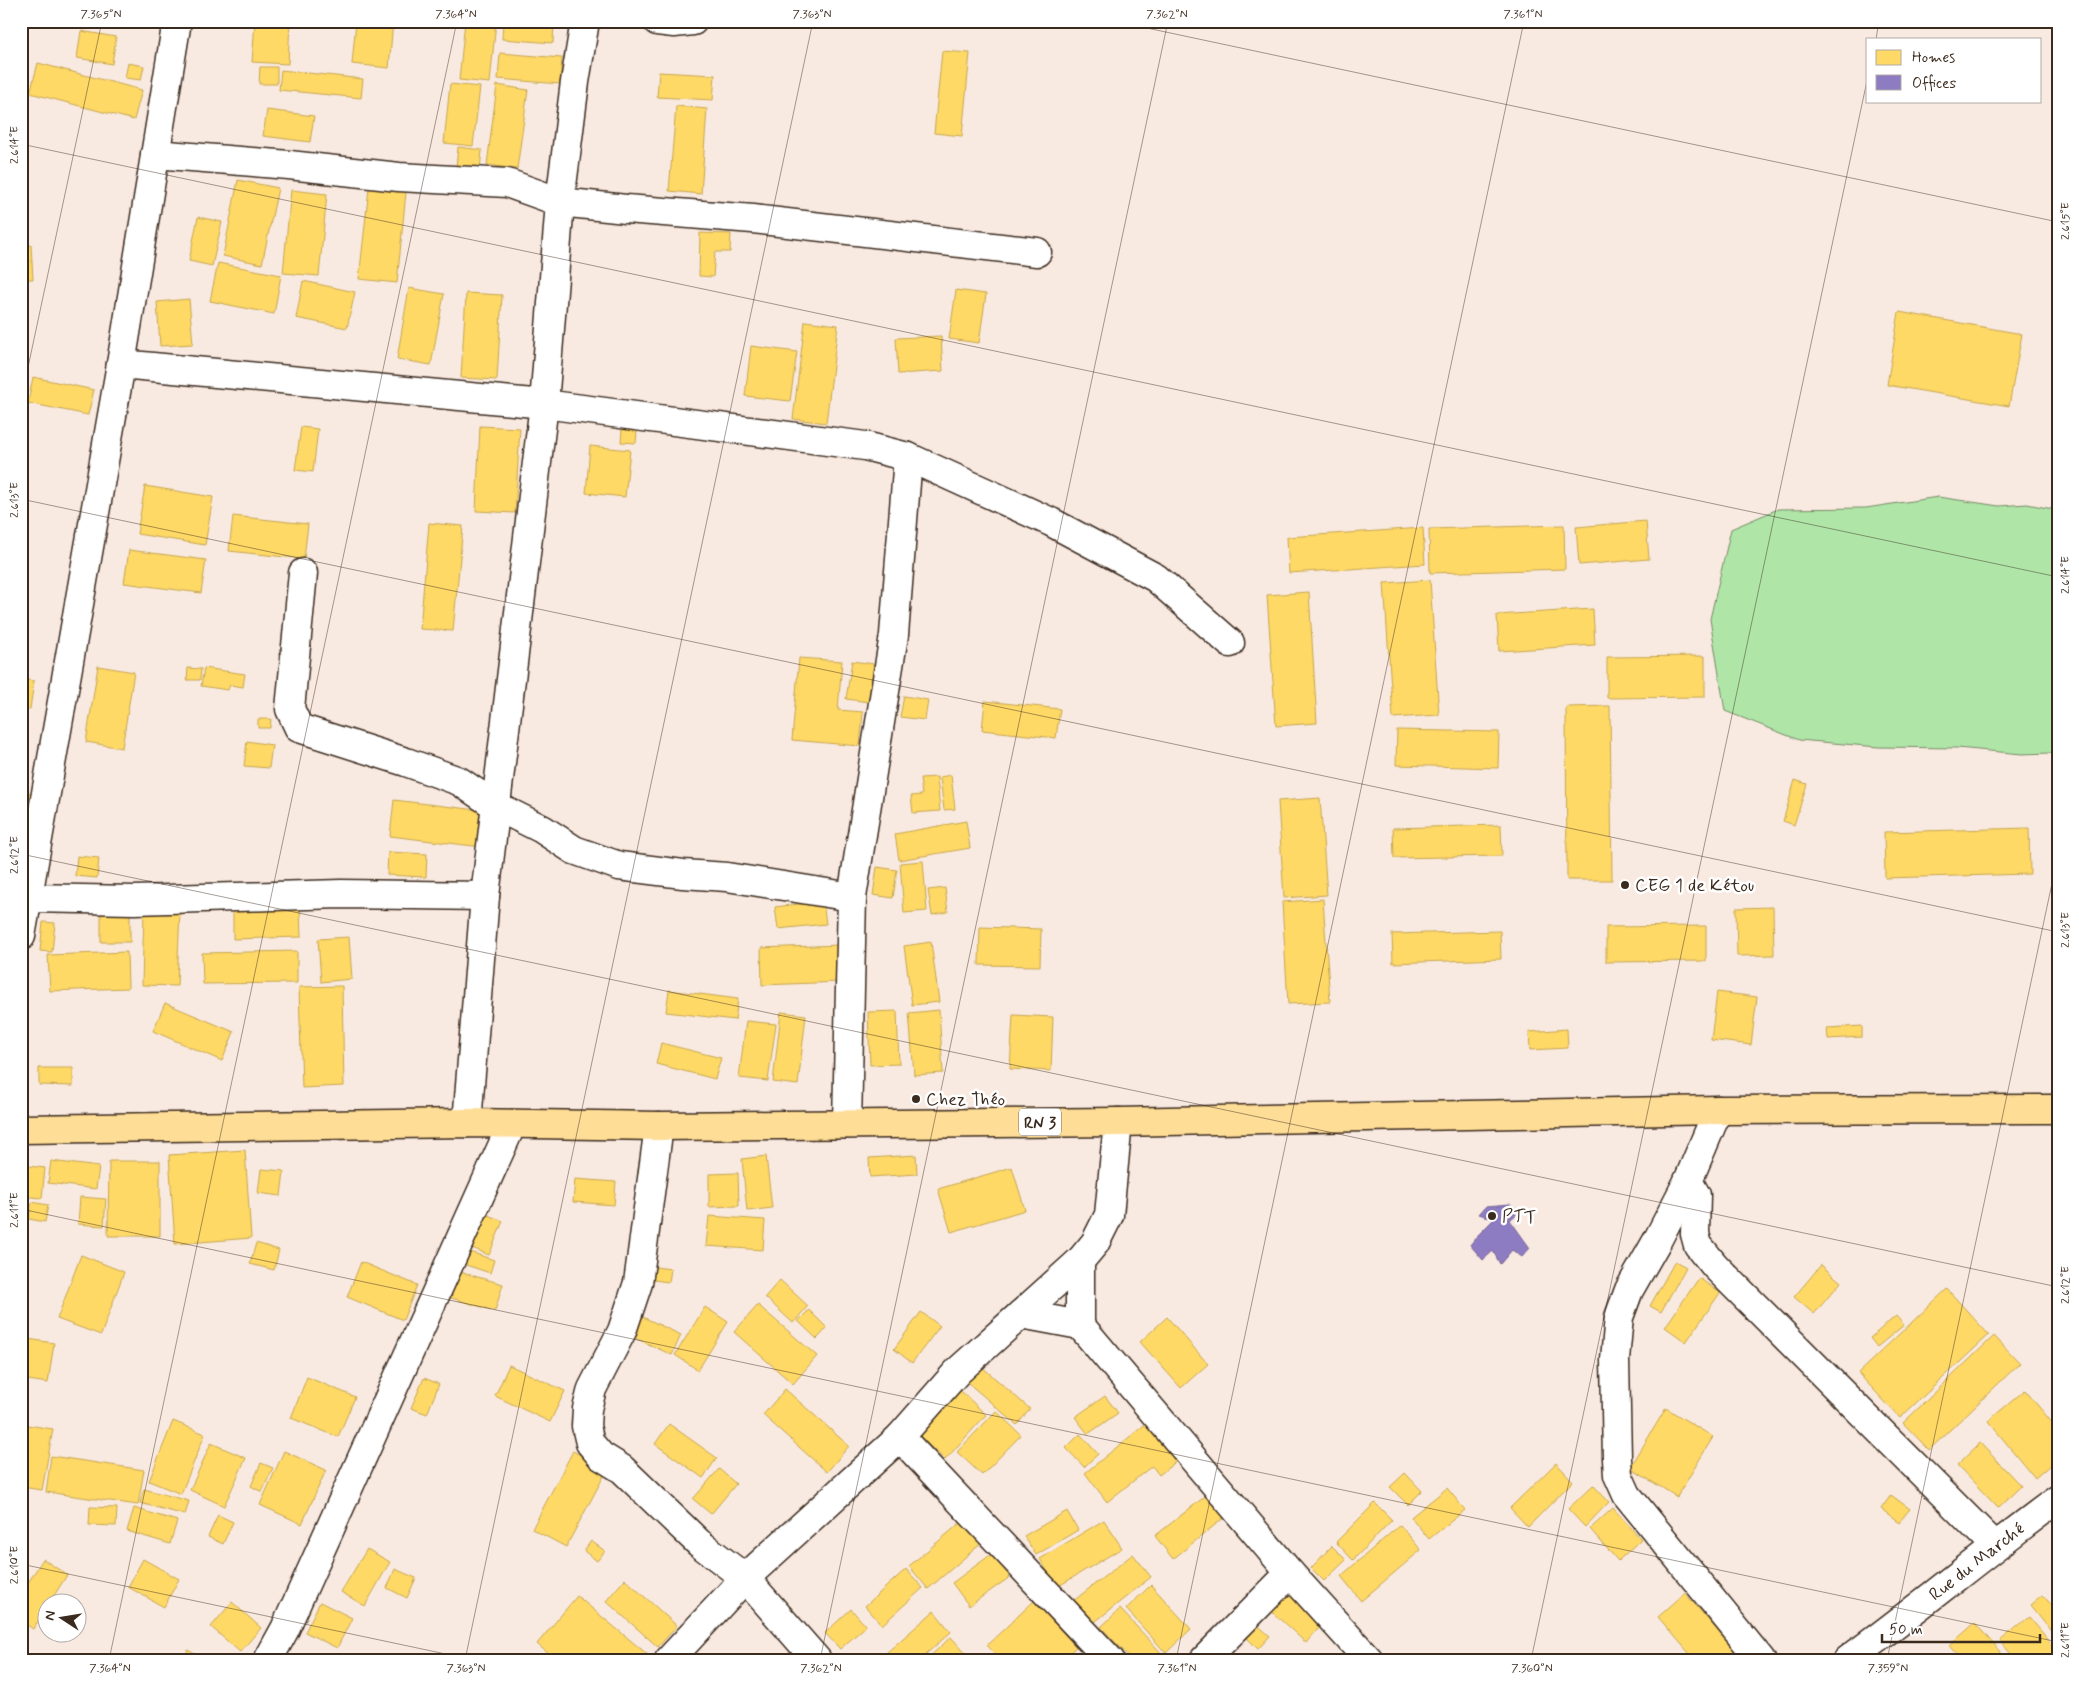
<svg xmlns="http://www.w3.org/2000/svg" width="2079" height="1681" font-family="Mynerve,sans-serif">
<style>
.park{fill:#afe6a8;stroke:#758863}
.homes{fill:#ffd966;stroke:#c4a450}
.offices{fill:#8e7cc3;stroke:#756392}
.lines{fill:none;stroke-linecap:round;stroke-linejoin:round}
.minor-casing{stroke:#3b2a1e;stroke-width:31}
.major-casing{stroke:#3b2a1e;stroke-width:31}
.minor{stroke:#fff;stroke-width:28}
.major{stroke:#fedd96;stroke-width:28}
.ticks{fill:none;stroke:#3b2a1e;stroke-width:1;stroke-opacity:0.45}
.poi-dot{fill:#3b2a1e;stroke:#fff;stroke-width:2}
.labels{text-anchor:middle;stroke-width:5;stroke-linejoin:round;paint-order:stroke}
.shield{fill:#fff;stroke:#766a62;stroke-width:1}
.shield-label{font-size:16px;font-weight:bold;fill:#3b2a1e}
.poi-label{font-size:18px;fill:#3b2a1e;stroke:#fff;text-anchor:start}
.street-label{font-size:18px;fill:#3b2a1e;stroke:#fff}
.neatline{fill:none;stroke:#3b2a1e;stroke-width:2}
.ticks-label{font-size:12px;text-anchor:middle;fill:#3b2a1e}
</style>
<rect width="100%" height="100%" fill="#f9eae1"/>
<filter id="ink" filterUnits="userSpaceOnUse"><feTurbulence type="fractalNoise" baseFrequency=".02" numOctaves="2"/><feDisplacementMap in="SourceGraphic" scale="10" xChannelSelector="R" yChannelSelector="G"/><feConvolveMatrix kernelMatrix="1 2 1 2 8 2 1 2 1" color-interpolation-filters="sRGB"/></filter>
<g filter="url(#ink)">
<polygon class="park" points="1938,497 1999,506 2027,504 2058,510 2058,756 2050,753 2022,754 1957,748 1878,747 1799,740 1725,711 1710,619 1731,529 1778,509 1866,508"/>
<g class="homes">
<polygon points="255,21 290,21 288,64 252,62"/>
<polygon points="356,21 393,21 389,68 352,64"/>
<polygon points="465,21 496,21 490,83 459,80"/>
<polygon points="503,21 554,21 553,43 502,39"/>
<polygon points="81,31 116,37 112,64 77,58"/>
<polygon points="942,51 970,53 962,136 934,133"/>
<polygon points="500,53 562,58 560,84 498,79"/>
<polygon points="38,63 142,90 134,120 30,93"/>
<polygon points="128,63 144,66 141,80 125,78"/>
<polygon points="260,67 277,67 277,84 259,84"/>
<polygon points="281,70 363,79 361,98 279,90"/>
<polygon points="659,72 715,75 713,100 657,97"/>
<polygon points="450,84 480,87 473,146 444,143"/>
<polygon points="497,85 528,90 517,169 487,165"/>
<polygon points="676,106 707,109 701,194 669,191"/>
<polygon points="267,110 314,116 310,142 263,136"/>
<polygon points="458,147 482,150 480,170 456,167"/>
<polygon points="238,180 278,188 262,264 223,256"/>
<polygon points="369,188 406,192 397,283 359,279"/>
<polygon points="291,190 327,194 319,276 283,273"/>
<polygon points="198,217 222,222 212,266 189,261"/>
<polygon points="700,233 731,234 730,252 715,252 713,277 699,276"/>
<polygon points="31,245 33,279 21,279 21,246"/>
<polygon points="218,263 281,275 274,314 210,301"/>
<polygon points="303,281 355,292 347,328 296,318"/>
<polygon points="409,288 444,294 431,365 397,359"/>
<polygon points="956,290 986,294 979,343 949,339"/>
<polygon points="466,293 502,295 497,380 461,378"/>
<polygon points="189,299 193,344 160,346 157,302"/>
<polygon points="1899,312 2022,334 2009,406 1887,385"/>
<polygon points="805,321 838,325 826,423 793,419"/>
<polygon points="941,336 943,371 898,374 896,338"/>
<polygon points="751,346 797,352 790,401 745,396"/>
<polygon points="33,377 94,390 88,415 28,403"/>
<polygon points="480,426 520,428 515,513 476,511"/>
<polygon points="301,427 318,429 313,472 295,470"/>
<polygon points="622,429 637,431 636,443 621,442"/>
<polygon points="590,446 630,450 625,497 586,493"/>
<polygon points="145,486 213,497 205,545 137,534"/>
<polygon points="233,516 308,524 304,559 229,551"/>
<polygon points="1646,521 1649,559 1579,565 1576,527"/>
<polygon points="429,523 463,526 453,631 420,629"/>
<polygon points="1564,525 1565,569 1430,573 1429,529"/>
<polygon points="1423,528 1425,564 1289,573 1287,537"/>
<polygon points="129,550 206,560 201,593 124,583"/>
<polygon points="1430,580 1439,715 1393,718 1384,583"/>
<polygon points="1309,592 1317,723 1276,726 1267,595"/>
<polygon points="1593,609 1595,645 1499,651 1497,615"/>
<polygon points="1705,656 1705,697 1607,698 1607,657"/>
<polygon points="799,658 842,661 838,710 863,712 860,746 792,740"/>
<polygon points="852,661 874,664 869,702 846,699"/>
<polygon points="98,666 134,672 122,748 86,742"/>
<polygon points="188,668 201,669 200,680 187,680"/>
<polygon points="204,668 245,674 243,687 230,685 228,690 201,686"/>
<polygon points="21,679 34,681 30,709 21,708"/>
<polygon points="904,696 928,700 925,720 900,717"/>
<polygon points="985,701 1060,709 1056,738 982,730"/>
<polygon points="1610,706 1612,880 1567,880 1566,707"/>
<polygon points="258,719 271,719 270,728 258,728"/>
<polygon points="1397,730 1499,732 1498,768 1396,765"/>
<polygon points="247,741 272,745 269,768 244,766"/>
<polygon points="951,775 955,809 944,810 940,777"/>
<polygon points="937,777 940,811 913,813 911,796 922,795 920,778"/>
<polygon points="1795,780 1807,784 1794,825 1783,821"/>
<polygon points="21,791 33,794 27,817 21,815"/>
<polygon points="1320,798 1327,895 1284,898 1278,801"/>
<polygon points="394,800 486,811 482,847 390,836"/>
<polygon points="966,821 970,848 899,860 895,834"/>
<polygon points="1501,825 1502,856 1394,858 1393,828"/>
<polygon points="2029,828 2030,874 1885,878 1884,832"/>
<polygon points="388,852 427,854 426,877 387,875"/>
<polygon points="77,856 99,858 97,878 75,876"/>
<polygon points="923,861 927,911 904,913 900,863"/>
<polygon points="877,867 897,870 893,898 873,895"/>
<polygon points="945,888 948,912 932,915 928,890"/>
<polygon points="1323,899 1330,1002 1288,1004 1282,902"/>
<polygon points="823,901 826,924 778,929 775,907"/>
<polygon points="300,907 301,937 233,939 233,908"/>
<polygon points="1773,907 1774,955 1737,956 1736,908"/>
<polygon points="144,909 180,910 177,986 142,985"/>
<polygon points="130,910 130,942 101,942 101,911"/>
<polygon points="43,922 55,923 52,952 40,951"/>
<polygon points="1706,926 1706,961 1606,962 1606,927"/>
<polygon points="980,927 1041,929 1040,966 979,965"/>
<polygon points="1500,931 1501,959 1393,963 1392,934"/>
<polygon points="349,937 352,979 321,982 318,939"/>
<polygon points="931,942 939,1002 912,1005 904,946"/>
<polygon points="839,945 841,982 762,985 761,948"/>
<polygon points="297,951 297,983 203,984 202,953"/>
<polygon points="127,952 128,988 50,991 48,955"/>
<polygon points="342,986 344,1086 302,1088 299,987"/>
<polygon points="669,990 738,999 735,1020 666,1012"/>
<polygon points="1717,992 1757,997 1751,1045 1711,1040"/>
<polygon points="165,1003 234,1032 222,1061 153,1031"/>
<polygon points="939,1010 943,1073 914,1075 909,1013"/>
<polygon points="897,1011 899,1064 870,1065 868,1012"/>
<polygon points="781,1012 806,1015 798,1085 773,1082"/>
<polygon points="1013,1015 1053,1017 1051,1071 1010,1069"/>
<polygon points="746,1021 776,1024 768,1081 739,1078"/>
<polygon points="1862,1026 1862,1037 1828,1039 1827,1028"/>
<polygon points="1567,1029 1568,1048 1530,1050 1529,1032"/>
<polygon points="661,1043 721,1058 715,1079 656,1064"/>
<polygon points="39,1068 73,1068 73,1086 39,1085"/>
<polygon points="245,1150 251,1238 175,1244 169,1155"/>
<polygon points="916,1155 917,1174 870,1177 869,1158"/>
<polygon points="766,1156 772,1208 747,1211 742,1159"/>
<polygon points="51,1161 99,1167 96,1189 48,1183"/>
<polygon points="109,1161 160,1161 160,1236 108,1236"/>
<polygon points="21,1165 45,1168 42,1198 21,1196"/>
<polygon points="1012,1167 1025,1210 951,1232 938,1189"/>
<polygon points="261,1169 284,1171 281,1196 258,1193"/>
<polygon points="738,1173 739,1206 709,1207 709,1174"/>
<polygon points="575,1179 616,1182 614,1205 573,1202"/>
<polygon points="80,1197 106,1199 104,1226 78,1224"/>
<polygon points="32,1202 48,1205 45,1222 29,1219"/>
<polygon points="485,1214 503,1221 489,1255 472,1248"/>
<polygon points="709,1216 765,1220 763,1250 706,1246"/>
<polygon points="256,1243 279,1250 274,1270 250,1264"/>
<polygon points="467,1251 494,1260 490,1273 463,1264"/>
<polygon points="81,1255 124,1272 101,1335 57,1319"/>
<polygon points="1675,1261 1686,1267 1661,1312 1650,1306"/>
<polygon points="361,1262 417,1285 403,1320 347,1297"/>
<polygon points="1821,1265 1841,1282 1814,1314 1794,1297"/>
<polygon points="655,1267 671,1269 669,1282 653,1280"/>
<polygon points="456,1271 503,1284 495,1311 448,1297"/>
<polygon points="1699,1278 1720,1293 1686,1342 1665,1327"/>
<polygon points="780,1280 808,1306 793,1323 765,1297"/>
<polygon points="1947,1289 1989,1335 1900,1418 1858,1373"/>
<polygon points="758,1305 817,1356 793,1384 734,1332"/>
<polygon points="705,1307 728,1322 698,1370 675,1355"/>
<polygon points="809,1310 827,1328 817,1339 798,1321"/>
<polygon points="921,1312 940,1326 912,1363 894,1349"/>
<polygon points="1896,1316 1904,1325 1877,1347 1870,1338"/>
<polygon points="643,1317 681,1335 672,1355 633,1337"/>
<polygon points="1167,1317 1208,1364 1181,1388 1140,1342"/>
<polygon points="1994,1336 2020,1363 1929,1450 1903,1423"/>
<polygon points="21,1338 54,1343 48,1383 21,1379"/>
<polygon points="509,1365 565,1391 550,1422 495,1396"/>
<polygon points="981,1366 1030,1409 1017,1425 967,1382"/>
<polygon points="307,1377 355,1397 338,1437 291,1418"/>
<polygon points="424,1378 439,1384 427,1414 411,1408"/>
<polygon points="785,1389 849,1446 827,1472 763,1415"/>
<polygon points="959,1389 986,1415 945,1460 918,1435"/>
<polygon points="2025,1390 2058,1430 2058,1458 2035,1478 1988,1421"/>
<polygon points="1105,1396 1118,1413 1088,1434 1075,1417"/>
<polygon points="1666,1408 1713,1437 1677,1497 1630,1468"/>
<polygon points="996,1411 1021,1435 982,1475 957,1452"/>
<polygon points="173,1421 205,1434 181,1494 149,1481"/>
<polygon points="1148,1422 1178,1460 1159,1475 1152,1466 1107,1502 1085,1473"/>
<polygon points="21,1424 53,1429 42,1490 21,1487"/>
<polygon points="669,1424 717,1458 703,1478 655,1444"/>
<polygon points="1080,1434 1098,1454 1084,1467 1066,1448"/>
<polygon points="211,1443 246,1458 224,1506 190,1490"/>
<polygon points="1980,1443 2021,1486 1998,1508 1957,1465"/>
<polygon points="284,1451 326,1470 302,1524 260,1505"/>
<polygon points="573,1451 607,1470 566,1547 532,1529"/>
<polygon points="51,1456 144,1470 138,1505 46,1492"/>
<polygon points="261,1463 273,1468 262,1492 251,1486"/>
<polygon points="1556,1463 1573,1481 1528,1527 1510,1508"/>
<polygon points="719,1469 736,1484 711,1514 693,1499"/>
<polygon points="1405,1473 1422,1491 1408,1505 1390,1487"/>
<polygon points="1593,1485 1609,1502 1585,1527 1568,1509"/>
<polygon points="1447,1488 1465,1510 1429,1539 1411,1517"/>
<polygon points="144,1489 189,1501 185,1515 140,1503"/>
<polygon points="1208,1494 1226,1516 1173,1559 1155,1536"/>
<polygon points="1891,1495 1910,1509 1899,1522 1881,1509"/>
<polygon points="1375,1503 1392,1520 1353,1560 1336,1542"/>
<polygon points="90,1507 117,1508 116,1526 89,1525"/>
<polygon points="134,1508 177,1521 170,1544 127,1531"/>
<polygon points="1613,1508 1641,1539 1618,1561 1590,1529"/>
<polygon points="1067,1511 1078,1530 1036,1555 1024,1536"/>
<polygon points="218,1515 233,1522 223,1544 208,1537"/>
<polygon points="965,1519 984,1541 928,1589 909,1566"/>
<polygon points="1104,1520 1122,1548 1057,1587 1040,1559"/>
<polygon points="1400,1525 1421,1550 1361,1601 1341,1576"/>
<polygon points="591,1541 605,1551 597,1561 584,1551"/>
<polygon points="1332,1546 1346,1560 1324,1581 1311,1568"/>
<polygon points="367,1549 390,1562 365,1606 341,1592"/>
<polygon points="993,1553 1010,1577 969,1606 952,1583"/>
<polygon points="1133,1554 1151,1577 1091,1625 1072,1602"/>
<polygon points="43,1559 67,1575 33,1629 21,1621 21,1594"/>
<polygon points="143,1559 179,1579 164,1607 128,1587"/>
<polygon points="395,1569 416,1578 407,1598 387,1588"/>
<polygon points="906,1569 923,1588 882,1625 865,1606"/>
<polygon points="625,1579 677,1626 658,1647 606,1601"/>
<polygon points="1151,1585 1191,1629 1166,1653 1126,1609"/>
<polygon points="1290,1592 1324,1622 1306,1643 1272,1612"/>
<polygon points="1685,1593 1743,1660 1695,1660 1658,1617"/>
<polygon points="2043,1595 2058,1613 2058,1639 2031,1605"/>
<polygon points="577,1596 647,1654 641,1660 556,1660 537,1644"/>
<polygon points="1034,1601 1076,1647 1062,1660 1000,1660 987,1645"/>
<polygon points="232,1602 261,1628 240,1652 211,1627"/>
<polygon points="320,1602 352,1618 337,1648 305,1632"/>
<polygon points="851,1609 866,1626 840,1649 825,1633"/>
<polygon points="1120,1609 1166,1658 1165,1660 1132,1660 1101,1627"/>
<polygon points="934,1611 951,1632 919,1660 878,1660"/>
<polygon points="2029,1617 2057,1650 2046,1660 2016,1660 2000,1641"/>
<polygon points="1254,1622 1270,1636 1258,1649 1243,1634"/>
<polygon points="1975,1623 2007,1660 1962,1660 1949,1646"/>
<polygon points="951,1637 968,1656 964,1660 926,1660"/>
<polygon points="188,1650 205,1660 183,1660"/>
</g>
<polygon class="offices" points="1510,1204 1520,1211 1510,1220 1530,1248 1522,1257 1512,1250 1500,1264 1493,1251 1483,1260 1470,1245 1477,1236 1494,1219 1479,1214 1486,1206"/>
<g class="lines">
<defs>
<g id="minor">
<polyline points="657,21 674,23 693,21"/>
<polyline points="155,154 289,165 399,177 507,183 560,202 575,82 585,21"/>
<polyline points="121,364 544,404 865,446 908,457 1051,522 1156,578 1230,643"/>
<polyline points="303,573 290,709 299,728 406,762 459,781 496,806 542,829 574,850 619,866 683,874 727,877 852,897"/>
<polyline points="28,898 134,900 341,894 485,896"/>
<polyline points="21,936 121,364 177,21"/>
<polyline points="1718,1110 1688,1181 1657,1241 1629,1290 1619,1317 1615,1359 1617,1459 1618,1475 1627,1495 1761,1660"/>
<polyline points="467,1123 485,896 544,404 560,202 626,209 753,219 1037,252"/>
<polyline points="847,1124 852,897 894,635 908,457"/>
<polyline points="659,1126 638,1283 622,1331 592,1389 587,1409 586,1426 590,1443 601,1456 622,1469 699,1543 745,1578 817,1660"/>
<polyline points="1688,1181 1696,1195 1695,1234 1698,1245 1715,1266 1994,1545"/>
<polyline points="1080,1261 1080,1325 1290,1573 1369,1660"/>
<polyline points="1021,1314 1080,1325"/>
<polyline points="900,1437 1110,1660"/>
<polyline points="268,1660 285,1629 512,1124"/>
<polyline points="669,1660 745,1578 900,1437 958,1371 1080,1261 1095,1243 1109,1215 1118,1122"/>
<polyline points="1204,1660 1290,1573"/>
<path id="s1" d="M1848,1660C1919,1608 1987,1551 2058,1499"/>
</g>
<polyline id="major" points="21,1129 467,1123 659,1126 1118,1122 1718,1110 2058,1109"/>
</defs>
<use href="#minor" class="minor-casing"/>
<use href="#major" class="major-casing"/>
<use href="#minor" class="minor"/>
<use href="#major" class="major"/>
</g>
</g>
<path class="ticks" d="M1114,21L2058,222M1876,39L1879,21M21,144L2058,577M21,400L102,21M21,499L2058,932M21,854L2058,1287M21,1209L2058,1642M21,1564L474,1660M109,1660L457,21M465,1660L813,21M820,1660L1168,21M1176,1660L1524,21M1531,1660L1868,76M1887,1660L2058,855"/>
<g class="poi-dot">
<circle cx="1625" cy="885" r="5"/>
<circle cx="916" cy="1099" r="5"/>
<circle cx="1492" cy="1216" r="5"/>
</g>
<g class="labels">
<rect class="shield" x="1019" y="1108.5" width="42" height="27" rx="4"/>
<g class="shield-label">
<text x="1040" y="1128">RN 3</text>
</g>
<g class="poi-label">
<text x="1635" y="891">CEG 1 de Kétou</text>
<text x="926" y="1105">Chez Théo</text>
<text x="1502" y="1222">PTT</text>
</g>
<g class="street-label">
<text dy="6" stroke="none"><textPath href="#s1" startOffset="162">Rue du Marché</textPath></text>
</g>
</g>
<rect width="2079" height="1681" fill="none" stroke="#fff" stroke-width="55"/>
<rect x="1866" y="38" width="175" height="65" fill="#ffffff" stroke="#b1aaa5"/>
<rect x="1876" y="50" width="25" height="15" fill="#ffd966" stroke="#b1aaa5"/>
<text x="1912" y="62" font-size="15" fill="#3b2a1e">Homes</text>
<rect x="1876" y="75" width="25" height="15" fill="#8e7cc3" stroke="#b1aaa5"/>
<text x="1912" y="88" font-size="15" fill="#3b2a1e">Offices</text>
<g transform="translate(62 1618) rotate(282)"><circle r="24" fill="#ffffff" stroke="#b1aaa5"/>
<path d="M0-4L9 19L0 12L-9 19Z" fill="#3b2a1e"/>
<text y="-8" font-size="14" font-weight="bold" text-anchor="middle" fill="#3b2a1e">N</text>
</g>
<path d="M1882 1634v8h158v-8" fill="none" stroke="#3b2a1e" stroke-width="2.5"/>
<text x="1889" y="1634" font-size="15" fill="#3b2a1e" stroke="#ffffff" stroke-width="4" paint-order="stroke">50 m</text>
<rect x="28" y="28" width="2024" height="1626" class="neatline"/>
<g class="ticks-label">
<text x="101" y="18">7.365°N</text>
<text x="456" y="18">7.364°N</text>
<text x="812" y="18">7.363°N</text>
<text x="1167" y="18">7.362°N</text>
<text x="1523" y="18">7.361°N</text>
<text transform="translate(14 145) rotate(-90)" y="4">2.614°E</text>
<text transform="translate(2065 221) rotate(-90)" y="4">2.615°E</text>
<text transform="translate(14 500) rotate(-90)" y="4">2.613°E</text>
<text transform="translate(2065 575) rotate(-90)" y="4">2.614°E</text>
<text transform="translate(14 855) rotate(-90)" y="4">2.612°E</text>
<text transform="translate(2065 930) rotate(-90)" y="4">2.613°E</text>
<text transform="translate(14 1210) rotate(-90)" y="4">2.611°E</text>
<text transform="translate(2065 1285) rotate(-90)" y="4">2.612°E</text>
<text transform="translate(14 1565) rotate(-90)" y="4">2.610°E</text>
<text transform="translate(2065 1640) rotate(-90)" y="4">2.611°E</text>
<text x="110" y="1672">7.364°N</text>
<text x="466" y="1672">7.363°N</text>
<text x="821" y="1672">7.362°N</text>
<text x="1177" y="1672">7.361°N</text>
<text x="1532" y="1672">7.360°N</text>
<text x="1888" y="1672">7.359°N</text>
</g>
</svg>
